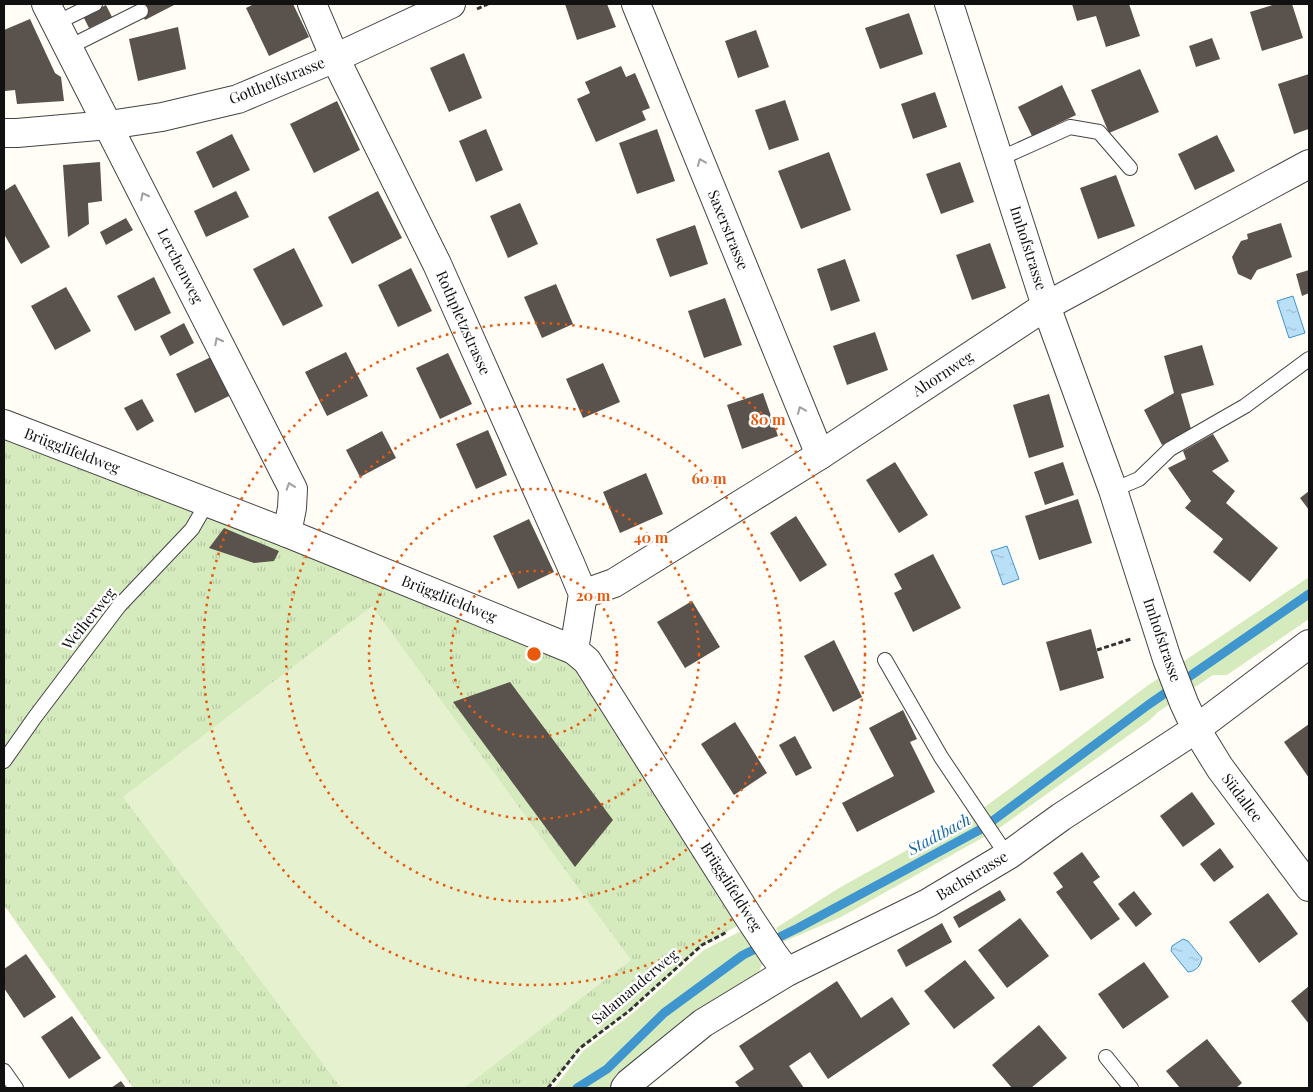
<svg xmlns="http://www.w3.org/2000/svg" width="1313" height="1092" font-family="'Playfair Display',serif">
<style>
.grass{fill:#d5ebbd}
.park{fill:url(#park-tufts)}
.pitch{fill:#e6f2cf}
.water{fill:url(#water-ripples);stroke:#3f96cf}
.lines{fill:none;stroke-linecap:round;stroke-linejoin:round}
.stream{stroke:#3f96cf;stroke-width:9}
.building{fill:#5a524d}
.lane-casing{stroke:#444;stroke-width:16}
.street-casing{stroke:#444;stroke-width:30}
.path{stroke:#333;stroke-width:3;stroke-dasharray:5 2.5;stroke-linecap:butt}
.lane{stroke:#fff;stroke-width:14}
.street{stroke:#fff;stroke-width:28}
.oneway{stroke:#a0a0a0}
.ring{fill:none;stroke:#e8590c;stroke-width:2.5;stroke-dasharray:2.5 5}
.labels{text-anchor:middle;stroke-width:5;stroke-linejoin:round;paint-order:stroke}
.street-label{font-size:15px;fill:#111;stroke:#fff}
.water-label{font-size:16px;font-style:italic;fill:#1768a6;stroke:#fff}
.centre{fill:#e8590c;stroke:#fff;stroke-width:2.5}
.ring-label{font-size:15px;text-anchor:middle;font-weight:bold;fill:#e8590c;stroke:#fff;stroke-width:5;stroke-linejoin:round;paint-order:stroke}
</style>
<defs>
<pattern id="park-tufts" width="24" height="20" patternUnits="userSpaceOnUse" patternTransform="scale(1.25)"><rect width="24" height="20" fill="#d5ebbd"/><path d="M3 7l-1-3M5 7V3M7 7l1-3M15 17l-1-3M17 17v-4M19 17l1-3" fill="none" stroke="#b6c8a1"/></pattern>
<pattern id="water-ripples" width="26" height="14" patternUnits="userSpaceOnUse" patternTransform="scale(1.25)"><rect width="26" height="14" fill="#b9e0f7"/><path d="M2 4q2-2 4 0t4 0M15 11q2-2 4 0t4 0" fill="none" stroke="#9ebfd3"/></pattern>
</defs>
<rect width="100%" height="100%" fill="#fffdf5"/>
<g class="grass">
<polygon points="1309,577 1309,619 1227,675 1213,675 1158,712 1150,720 998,829 900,884 841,917 783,942 776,928 839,888 986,806 1070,744 1147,686"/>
<polygon points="743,930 762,964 758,975 618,1078 610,1088 554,1088 583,1051 633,1013 704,950"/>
</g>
<polygon class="park" points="4,424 574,650 750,919 702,945 629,1011 580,1048 548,1088 133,1088 4,905"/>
<polygon class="pitch" points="372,606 631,960 464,1088 341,1088 123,797"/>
<g class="water">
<polygon points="1293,296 1305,333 1289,338 1277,301"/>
<polygon points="1007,546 1019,579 1003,585 991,551"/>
<path d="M1183,939L1188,941L1202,958C1200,966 1197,971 1188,972L1171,951L1172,946Z"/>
</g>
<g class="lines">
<polyline class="stream" points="577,1088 607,1069 664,1013 743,955 798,928 983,828 1148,705 1309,594"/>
</g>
<g class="building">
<polygon points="137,4 176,4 145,20"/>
<polygon points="254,4 293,4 309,37 269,56 246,8"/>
<polygon points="565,4 607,4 616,27 577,40"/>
<polygon points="1072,4 1129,4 1140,36 1106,47 1096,16 1077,21"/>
<polygon points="1276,4 1292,4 1303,38 1262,51 1250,12"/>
<polygon points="106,5 112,17 89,28 83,16"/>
<polygon points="909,13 923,54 880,69 865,28"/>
<polygon points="30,19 55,73 61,77 64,101 17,104 15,90 5,91 4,30"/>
<polygon points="178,27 186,69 138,81 129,39"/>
<polygon points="756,30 769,67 738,78 725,41"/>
<polygon points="1212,38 1220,59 1196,67 1189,46"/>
<polygon points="464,53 482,98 449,112 430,68"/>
<polygon points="621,66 626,77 635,73 650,108 642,111 646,120 596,142 577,99 590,93 585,82"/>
<polygon points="1140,69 1159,112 1109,133 1091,90"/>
<polygon points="1309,74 1309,129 1294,134 1278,84"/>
<polygon points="1062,85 1076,115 1032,136 1018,107"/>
<polygon points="935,92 947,127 913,139 901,104"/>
<polygon points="785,100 799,140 769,150 755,110"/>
<polygon points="337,101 360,150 314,173 290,124"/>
<polygon points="486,129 503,170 476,182 459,141"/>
<polygon points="657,129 675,181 637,194 619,143"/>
<polygon points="232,134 250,170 213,188 196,152"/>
<polygon points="1217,135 1235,171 1195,190 1178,154"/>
<polygon points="829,152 851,210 801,229 778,171"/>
<polygon points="100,162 102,201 88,203 89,224 68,237 63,165"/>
<polygon points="960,162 974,202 941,214 926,174"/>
<polygon points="1116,175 1135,226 1098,239 1080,188"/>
<polygon points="15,184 50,247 21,264 4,234 4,191"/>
<polygon points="236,191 249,217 206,237 194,211"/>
<polygon points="378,191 402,238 352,264 328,217"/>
<polygon points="520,203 538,244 508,258 490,216"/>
<polygon points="126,218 133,230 106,245 100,232"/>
<polygon points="1281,223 1292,257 1257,270 1251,280 1238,274 1232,257 1241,241 1248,239 1247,234"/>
<polygon points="695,225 708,264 670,277 656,239"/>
<polygon points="990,243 1006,288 972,300 956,255"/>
<polygon points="294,248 323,306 283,326 253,269"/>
<polygon points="845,259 860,301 831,311 817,269"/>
<polygon points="411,268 432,311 398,327 378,285"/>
<polygon points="1309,270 1309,293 1302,296 1296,274"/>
<polygon points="154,277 171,313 135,331 117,296"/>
<polygon points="556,284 573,324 542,338 524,297"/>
<polygon points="66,287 91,331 55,350 31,306"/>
<polygon points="725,298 742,345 704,358 688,311"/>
<polygon points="184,323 194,343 170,356 160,336"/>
<polygon points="875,332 888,370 847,385 833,346"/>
<polygon points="1202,345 1214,385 1181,394 1191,429 1162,445 1144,410 1174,393 1164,356"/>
<polygon points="346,352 368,396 327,416 305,372"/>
<polygon points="448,353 472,404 440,419 416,368"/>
<polygon points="213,356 231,395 195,413 176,374"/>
<polygon points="603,363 620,402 583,418 566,379"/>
<polygon points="763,393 778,436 742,449 727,405"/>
<polygon points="1049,394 1064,447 1029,458 1013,405"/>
<polygon points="142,399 154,421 137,431 124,408"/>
<polygon points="488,430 507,475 476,489 456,444"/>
<polygon points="382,431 396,458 360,477 346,450"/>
<polygon points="1213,434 1229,461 1212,471 1235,491 1226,503 1278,548 1250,582 1213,552 1223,539 1185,508 1191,501 1168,468 1186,459 1183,451"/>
<polygon points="895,462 928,515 899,533 866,480"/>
<polygon points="1063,462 1074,495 1045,505 1034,472"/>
<polygon points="646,473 663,514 620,533 603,492"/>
<polygon points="1309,491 1309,510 1300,498"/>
<polygon points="1078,499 1092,543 1039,560 1025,516"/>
<polygon points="796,516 827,565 800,582 770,533"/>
<polygon points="529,519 554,572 518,589 493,536"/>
<polygon points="224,528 279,551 274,561 254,563 209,548"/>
<polygon points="933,554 961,608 913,632 894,593 902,589 894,574"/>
<polygon points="692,601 720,647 685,668 657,622"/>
<polygon points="1091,629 1104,678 1060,691 1046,642"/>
<polygon points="834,640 862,697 833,712 804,656"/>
<polygon points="510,682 613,820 575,867 453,702"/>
<polygon points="903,710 917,739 910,742 935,792 857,832 842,803 894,776 869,728"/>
<polygon points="735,722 767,773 734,795 701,744"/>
<polygon points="1309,724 1309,778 1284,742"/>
<polygon points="795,736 812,768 796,776 779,745"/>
<polygon points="1192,792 1215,824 1183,847 1160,816"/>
<polygon points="1220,848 1234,867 1214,882 1200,864"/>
<polygon points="1082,852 1100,877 1093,882 1120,919 1091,940 1056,892 1063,887 1053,873"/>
<polygon points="1000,890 1006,900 959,928 953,917"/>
<polygon points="1134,891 1152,914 1136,927 1118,904"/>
<polygon points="1268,893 1298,934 1259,963 1229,922"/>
<polygon points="1020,918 1049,956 1007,988 978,950"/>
<polygon points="942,923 952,942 906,967 897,950"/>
<polygon points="26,954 56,997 24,1018 4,988 4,969"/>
<polygon points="965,960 995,998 954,1029 924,991"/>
<polygon points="1144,962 1169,997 1123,1029 1098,994"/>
<polygon points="837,981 861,1018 892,997 910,1024 828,1079 810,1052 789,1066 804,1088 740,1088 735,1082 754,1069 739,1046"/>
<polygon points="1309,986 1309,1024 1291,1001"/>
<polygon points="72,1016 101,1058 69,1079 41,1037"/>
<polygon points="1039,1025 1067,1058 1031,1088 1012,1088 992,1065"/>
<polygon points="1207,1039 1242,1083 1236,1088 1180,1088 1166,1071"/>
<polygon points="121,1081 126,1088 111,1088"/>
</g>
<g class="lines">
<defs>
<g id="lane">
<polyline points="56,23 95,4"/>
<polyline points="69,47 141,11"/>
<polyline points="999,159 1070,127 1099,132 1130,168"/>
<polyline points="1113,490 1139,479 1170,449 1245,406 1309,359"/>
<polyline points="885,660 941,757 1000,845 1010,854"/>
<polyline points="4,761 35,717 119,606 192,529 207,503"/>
<polyline points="1106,1057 1131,1088"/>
<polyline points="4,1071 16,1088"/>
</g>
<g id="street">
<polyline points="46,4 293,489 292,508 287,533"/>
<polyline points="312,4 335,58 437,264 570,563 583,594 574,650"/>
<polyline points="636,4 820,455"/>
<polyline points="949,4 1046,306 1113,490 1167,659 1184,703 1196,729 1220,768 1309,887"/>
<polyline points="4,133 17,133 109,125 162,117 238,99 335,58 451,4"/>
<polyline points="4,424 287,533 574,650 587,661 750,919 774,955 787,972"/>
<polyline points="583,594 614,583 820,455 1046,306 1309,164"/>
<polyline points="625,1088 629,1083 703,1023 787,972 928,903 1010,854 1061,817 1196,729 1309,644"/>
</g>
</defs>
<use href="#lane" class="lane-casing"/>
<use href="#street" class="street-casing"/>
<g class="path">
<polyline points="477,9 488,4"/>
<polyline points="1097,650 1131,639"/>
<polyline points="548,1088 580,1048 629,1011 702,945 727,932"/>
</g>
<use href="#lane" class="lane"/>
<use href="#street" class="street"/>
</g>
<defs><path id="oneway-chevron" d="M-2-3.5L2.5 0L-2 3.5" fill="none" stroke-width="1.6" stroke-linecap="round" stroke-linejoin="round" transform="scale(1.25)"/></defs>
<g class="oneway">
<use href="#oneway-chevron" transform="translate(701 162) rotate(-112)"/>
<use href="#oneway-chevron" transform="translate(144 196) rotate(-117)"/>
<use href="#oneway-chevron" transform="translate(218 341) rotate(-117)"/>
<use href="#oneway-chevron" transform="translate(801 410) rotate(-112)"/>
<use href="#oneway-chevron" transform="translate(290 486) rotate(-109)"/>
</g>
<g class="ring">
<circle cx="534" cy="654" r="83"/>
<circle cx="534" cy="654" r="165"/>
<circle cx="534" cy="654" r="248"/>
<circle cx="534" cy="654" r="331"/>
</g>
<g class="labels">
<g class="street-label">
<text transform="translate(277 81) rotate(-22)" y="5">Gotthelfstrasse</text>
<text transform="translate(728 230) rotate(68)" y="5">Saxerstrasse</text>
<text transform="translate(1028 248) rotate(72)" y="5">Imhofstrasse</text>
<text transform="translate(180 266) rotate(63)" y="5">Lerchenweg</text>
<text transform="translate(463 323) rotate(66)" y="5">Rothpletzstrasse</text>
<text transform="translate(943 374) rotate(-33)" y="5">Ahornweg</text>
<text transform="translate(72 451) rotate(21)" y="5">Brügglifeldweg</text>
<text transform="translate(449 599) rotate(22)" y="5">Brügglifeldweg</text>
<text transform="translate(89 619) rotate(-51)" y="5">Weiherweg</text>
<text transform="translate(1162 640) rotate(71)" y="5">Imhofstrasse</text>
<text transform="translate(1242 798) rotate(53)" y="5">Südallee</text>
<text transform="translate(972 876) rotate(-31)" y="5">Bachstrasse</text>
<text transform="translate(731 887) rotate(58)" y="5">Brügglifeldweg</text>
<text transform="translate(635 987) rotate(-40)" y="5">Salamanderweg</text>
</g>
<g class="water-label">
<text transform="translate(939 834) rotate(-28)" y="6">Stadtbach</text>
</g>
</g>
<circle cx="534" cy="654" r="8" class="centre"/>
<g class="ring-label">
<text x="768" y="425">80 m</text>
<text x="709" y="484">60 m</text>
<text x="651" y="543">40 m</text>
<text x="593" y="601">20 m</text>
</g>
<rect width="1313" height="1092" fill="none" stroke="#111111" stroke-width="10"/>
</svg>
